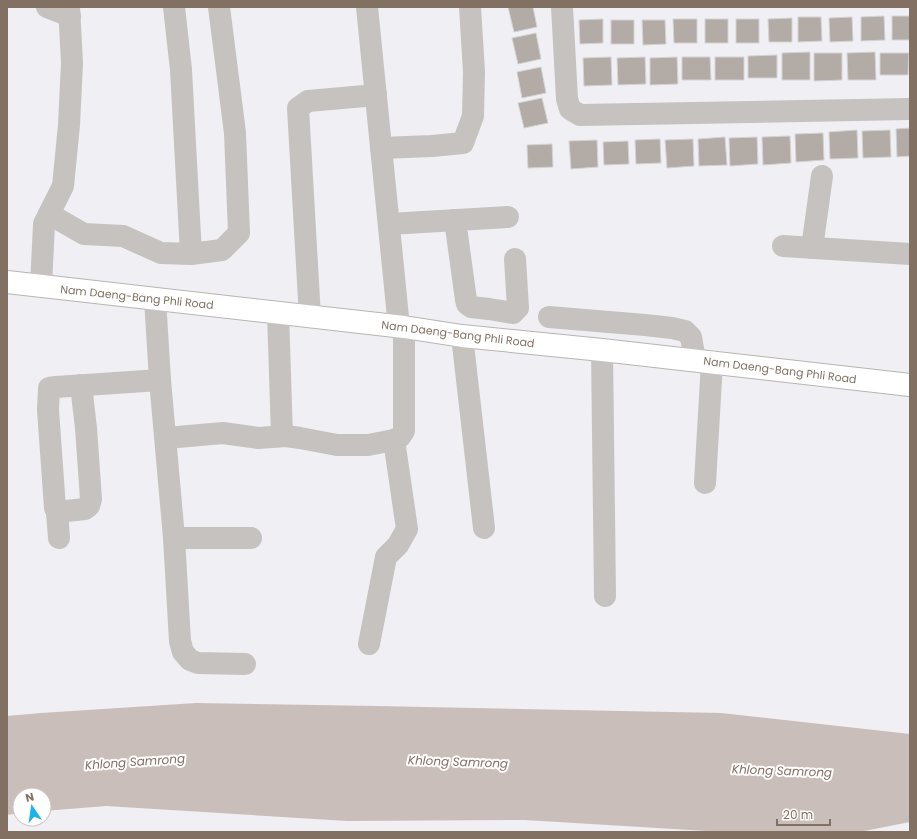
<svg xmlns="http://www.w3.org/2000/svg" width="917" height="839" font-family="Poppins,sans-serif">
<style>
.water{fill:#c9beb9}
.building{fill:#b3aba5;stroke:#d3d3d5}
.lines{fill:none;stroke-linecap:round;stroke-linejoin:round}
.major-casing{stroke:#b9b4b0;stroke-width:24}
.minor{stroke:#c6c2bf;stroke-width:22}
.major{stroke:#fff;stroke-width:22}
.labels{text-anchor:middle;stroke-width:4;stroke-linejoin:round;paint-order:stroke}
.street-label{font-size:11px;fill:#827162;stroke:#fff}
.water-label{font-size:12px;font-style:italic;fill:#866d62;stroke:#fff}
</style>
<rect width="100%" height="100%" fill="#f0eff4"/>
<polygon class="water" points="196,703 376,706 721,713 910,734 910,822 859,832 723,832 525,820 347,821 106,806 44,811 44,795 20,795 20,813 7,815 7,716 41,713"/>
<g class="building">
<polygon points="508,7 533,7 537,27 514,32"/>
<polygon points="884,16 885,40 861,41 861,17"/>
<rect x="892" y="16" width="18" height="24"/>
<polygon points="798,17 821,17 822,41 798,42"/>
<polygon points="852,17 853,41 830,42 829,18"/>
<polygon points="792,18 792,42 769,42 768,19"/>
<polygon points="603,19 603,43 580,44 579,20"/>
<polygon points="673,19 697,19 697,43 674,43"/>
<rect x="705" y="19" width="23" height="24"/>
<rect x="736" y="19" width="23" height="24"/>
<rect x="611" y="20" width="23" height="24"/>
<polygon points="642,20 665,20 666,44 643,45"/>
<polygon points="536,33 541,59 518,64 512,38"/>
<polygon points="810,52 810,80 782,80 782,53"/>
<polygon points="875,52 876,80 848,80 847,53"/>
<polygon points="814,53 842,53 842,80 814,81"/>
<polygon points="880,53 909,53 908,75 880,75"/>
<polygon points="777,55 777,78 748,78 748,56"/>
<polygon points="611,57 612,85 584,86 583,58"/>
<polygon points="645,57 646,84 618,85 617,58"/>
<polygon points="677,57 678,84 650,85 650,58"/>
<polygon points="682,57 710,57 711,80 682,80"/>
<rect x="715" y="57" width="29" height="23"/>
<polygon points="541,67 546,93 522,98 517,72"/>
<polygon points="542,98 548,123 524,128 518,103"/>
<polygon points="910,128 910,156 897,157 896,129"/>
<polygon points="857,130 858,158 830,159 829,132"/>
<polygon points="890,130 891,157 863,158 862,131"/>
<polygon points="823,133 824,160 796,162 795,134"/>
<polygon points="790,136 791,163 763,165 762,137"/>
<polygon points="725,137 727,165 699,166 698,139"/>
<polygon points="757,137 758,164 730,166 729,138"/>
<polygon points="660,139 661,163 636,164 635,140"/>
<polygon points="693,139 694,166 667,168 665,140"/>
<polygon points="597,140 598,167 571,169 569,141"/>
<polygon points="628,141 629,164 604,165 603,142"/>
<polygon points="552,144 553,167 528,168 527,145"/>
</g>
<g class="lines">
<defs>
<polyline id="major" points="7,282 404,327 462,336 602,350 910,385"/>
</defs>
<use href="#major" class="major-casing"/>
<g class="minor">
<polyline points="47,7 70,16"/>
<polyline points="174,7 181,70 191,254"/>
<polyline points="367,7 399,327"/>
<polyline points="562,7 567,99 570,109 580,115 910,109"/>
<polyline points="381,148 432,146 463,143 473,116 474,72 470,7"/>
<polyline points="49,214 84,234 123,236 161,253 191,254 222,250 239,233 235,133 219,7"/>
<polyline points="455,220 466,300 467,304 471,307 489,309 513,313 518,308 515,259"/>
<polyline points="389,224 508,217"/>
<polyline points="783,246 910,254"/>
<polyline points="812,248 822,176"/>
<polyline points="41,286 44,224 63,186 69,125 72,63 69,7"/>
<polyline points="155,299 160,380 174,538 180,641 183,652 190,660 198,663 245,664"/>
<polyline points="278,313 282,436"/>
<polyline points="310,317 298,108 308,101 376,95"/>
<polyline points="549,317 645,325 672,328 685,331 691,337 695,360"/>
<polyline points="462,336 484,528"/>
<polyline points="602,350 605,596"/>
<polyline points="166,438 223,433 258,438 286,436 300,438 337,445 368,445 394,440 400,437 404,431 404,327"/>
<polyline points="705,483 712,362"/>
<polyline points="57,512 85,509 89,506 91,499 86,428 81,385"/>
<polyline points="59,538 57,512 55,508 48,410 49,388 56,387 160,380"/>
<polyline points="174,538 251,538"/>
<polyline points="369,644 386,557 398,545 407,529 394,440"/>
</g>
<use href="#major" class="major"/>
</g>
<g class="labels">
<g class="street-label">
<text transform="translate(137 297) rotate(6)" y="4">Nam Daeng-Bang Phli Road</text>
<text transform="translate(458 334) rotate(7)" y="4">Nam Daeng-Bang Phli Road</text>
<text transform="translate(780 370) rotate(7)" y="4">Nam Daeng-Bang Phli Road</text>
</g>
<g class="water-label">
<text transform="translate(135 762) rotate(-4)" y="4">Khlong Samrong</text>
<text transform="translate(458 762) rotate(2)" y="4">Khlong Samrong</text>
<text transform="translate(782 771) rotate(2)" y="4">Khlong Samrong</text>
</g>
</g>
<rect width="917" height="839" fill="none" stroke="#827162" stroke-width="16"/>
<g transform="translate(32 807) rotate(347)"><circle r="19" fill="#ffffff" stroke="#cdc6c0"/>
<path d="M0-3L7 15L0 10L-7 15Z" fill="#1cb4e8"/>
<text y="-6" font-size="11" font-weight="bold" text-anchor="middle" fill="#827162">N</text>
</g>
<path d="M777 819v6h53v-6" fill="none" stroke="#827162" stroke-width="2"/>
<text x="783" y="819" font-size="12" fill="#827162" stroke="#ffffff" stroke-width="3" paint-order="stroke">20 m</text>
</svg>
